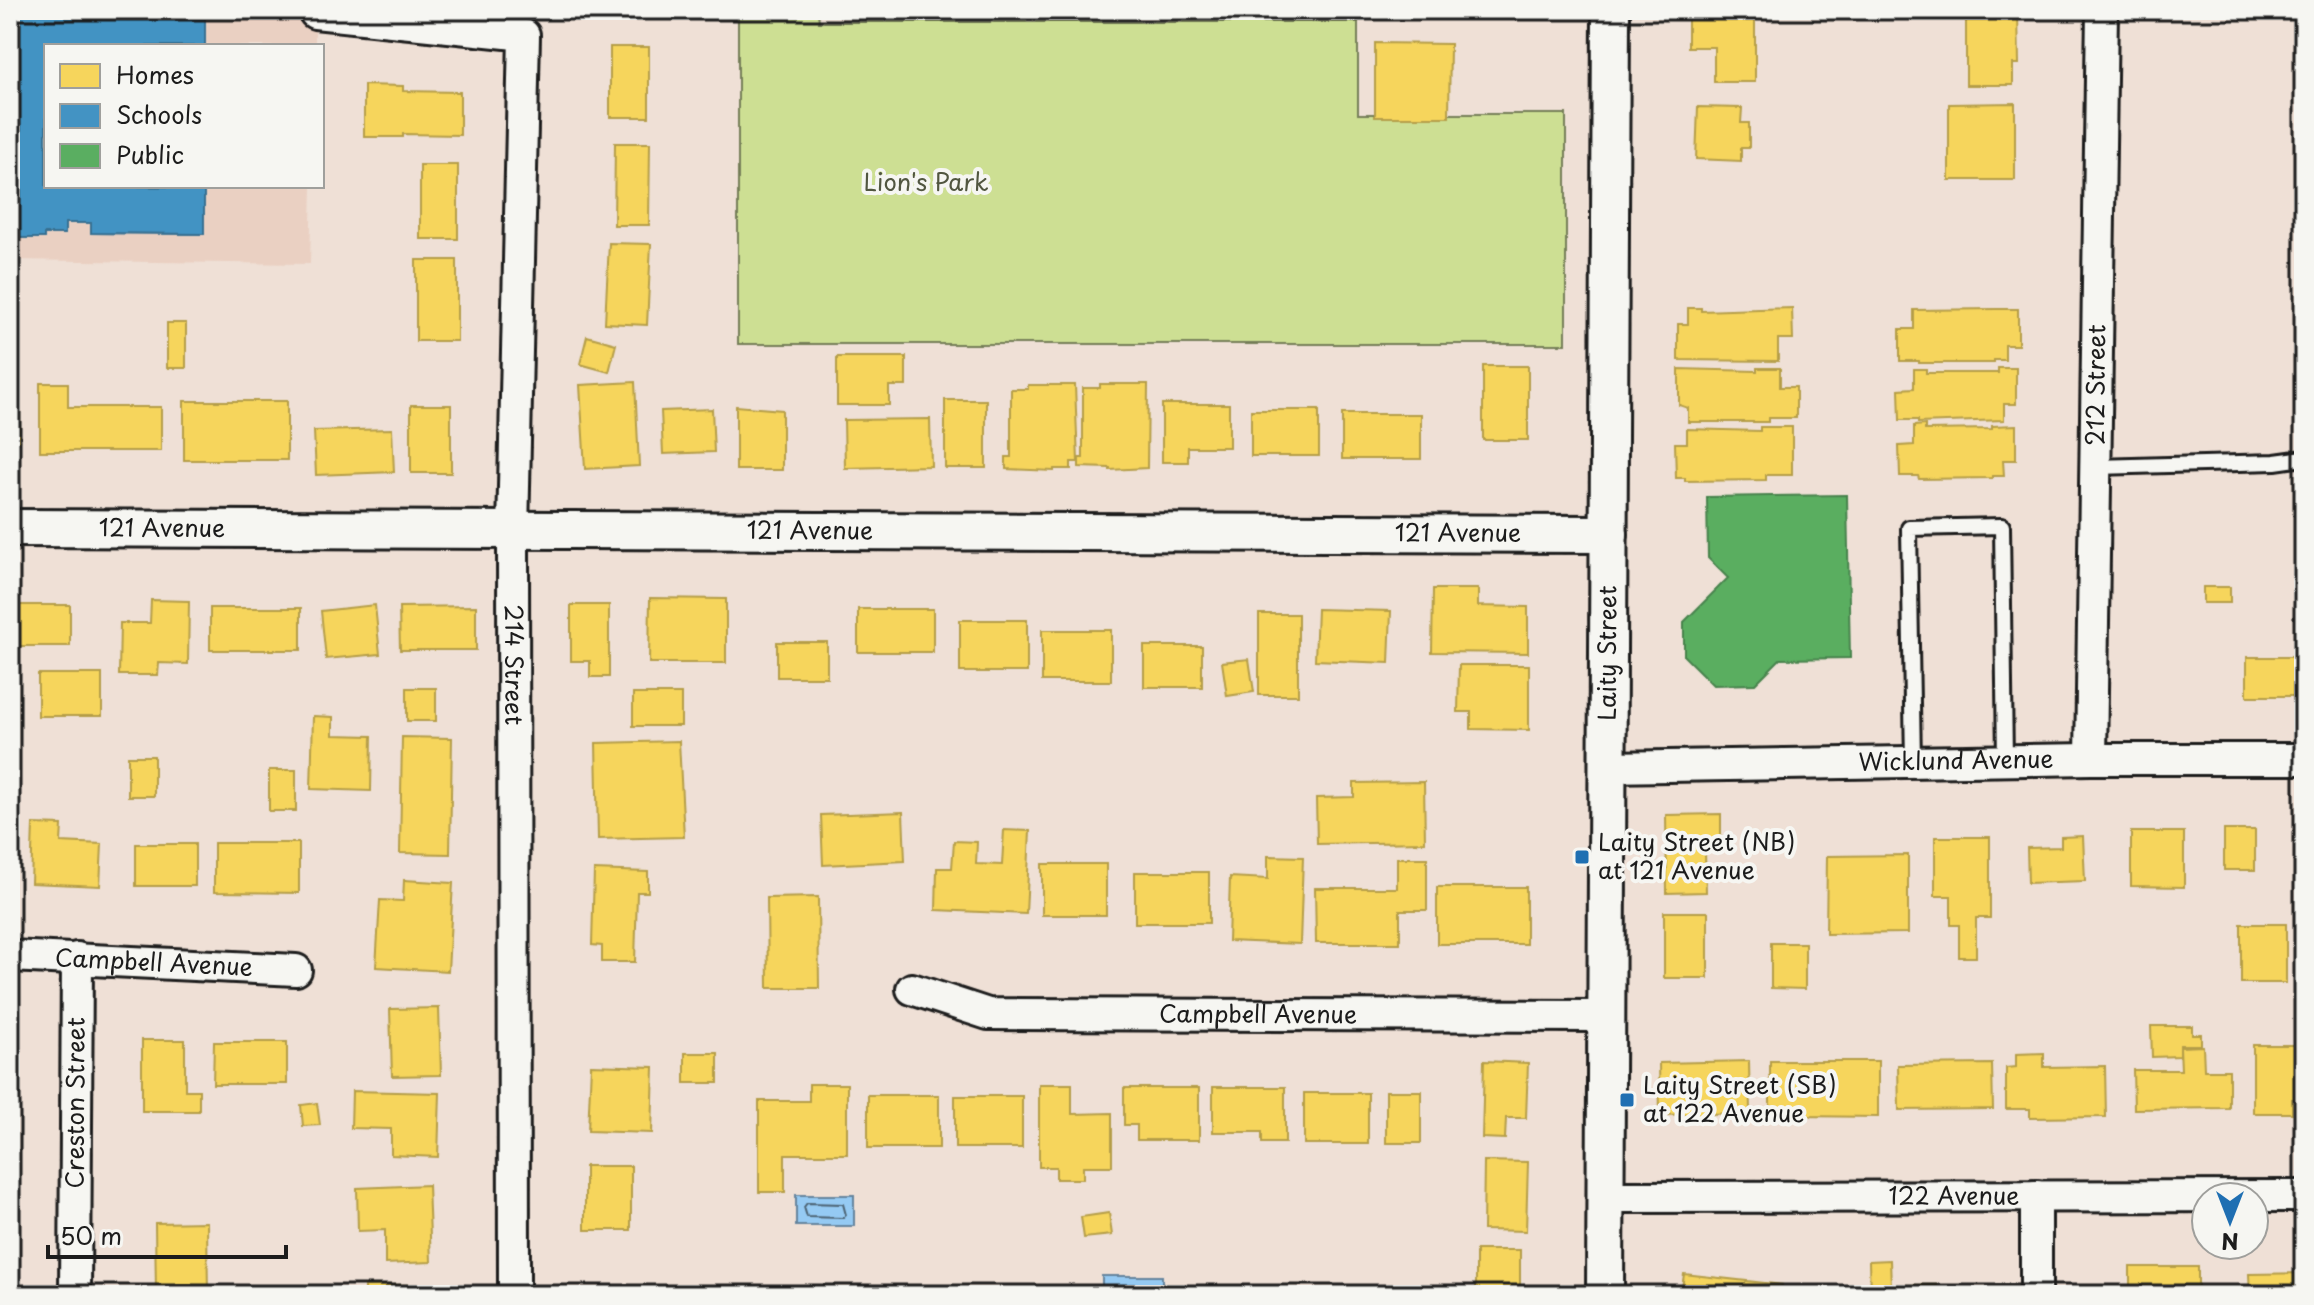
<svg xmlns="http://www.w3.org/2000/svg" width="2314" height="1305" font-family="'Playpen Sans',sans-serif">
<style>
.built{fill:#ead0c2}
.green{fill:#cddf93;stroke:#747e58;stroke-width:2}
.water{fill:#95caf3;stroke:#65849d;stroke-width:2}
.homes{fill:#f6d55c;stroke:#b59e49;stroke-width:2}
.schools{fill:#4393c3;stroke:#376f91;stroke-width:2}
.public{fill:#5aae61;stroke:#47824c;stroke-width:2}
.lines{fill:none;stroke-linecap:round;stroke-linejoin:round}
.shore{stroke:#4c6272;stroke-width:2}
.service-casing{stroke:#1c1c1c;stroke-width:20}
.minor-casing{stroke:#1c1c1c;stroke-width:36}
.tertiary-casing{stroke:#1c1c1c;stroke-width:42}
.service{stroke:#f6f6f2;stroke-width:14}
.minor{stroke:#f6f6f2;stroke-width:30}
.tertiary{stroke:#f6f6f2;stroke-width:36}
.poi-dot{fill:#1f6fb2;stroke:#f6f6f2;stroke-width:3}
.labels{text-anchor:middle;stroke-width:8;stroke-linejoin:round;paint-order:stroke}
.park-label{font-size:24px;fill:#515640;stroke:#f6f6f2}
.street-label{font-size:24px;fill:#1c1c1c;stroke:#f6f6f2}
.poi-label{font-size:24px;fill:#1c1c1c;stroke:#f6f6f2;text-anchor:start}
</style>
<rect width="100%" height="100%" fill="#efe0d6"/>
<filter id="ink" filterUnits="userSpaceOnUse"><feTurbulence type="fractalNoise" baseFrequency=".0125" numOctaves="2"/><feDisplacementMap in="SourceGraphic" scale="16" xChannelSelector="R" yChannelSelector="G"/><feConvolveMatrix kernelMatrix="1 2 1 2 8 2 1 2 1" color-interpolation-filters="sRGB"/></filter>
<g filter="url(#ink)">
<polygon class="built" points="10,10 315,10 315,46 46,46 46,186 312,186 310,264 10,260"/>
<polygon class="green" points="738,11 818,11 819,22 1358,22 1358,114 1566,114 1566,344 738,344"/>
<g class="water">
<rect x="796" y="1195" width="58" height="31"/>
<rect x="1102" y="1276" width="60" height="19"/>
</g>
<g class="homes">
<polygon points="2018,11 2019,64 2013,64 2013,85 1966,85 1966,12"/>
<polygon points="1755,13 1755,82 1714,82 1714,47 1688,47 1688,14"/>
<polygon points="1375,43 1450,44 1449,117 1375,117"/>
<rect x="610" y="47" width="39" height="70"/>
<polygon points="364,85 403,86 403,91 460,92 460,135 403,134 403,137 364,137"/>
<polygon points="2015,103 2015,180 1949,180 1949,104"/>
<polygon points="1698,107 1742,108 1741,123 1749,123 1749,148 1741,148 1741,161 1696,159"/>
<polygon points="615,143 650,143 649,225 614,225"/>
<rect x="420" y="165" width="38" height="74"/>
<polygon points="609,243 651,244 647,325 605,323"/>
<rect x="416" y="260" width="41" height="81"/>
<polygon points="1688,308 1701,308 1701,311 1792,308 1793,339 1778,339 1778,361 1678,360 1678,324 1688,324"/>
<polygon points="1996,309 2018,309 2018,345 2005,345 2005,360 1994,360 1994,363 1919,363 1919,361 1900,361 1900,329 1914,329 1914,310"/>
<rect x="167" y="323" width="19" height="45"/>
<polygon points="587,336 616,344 609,372 580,364"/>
<polygon points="10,339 20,339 19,443 10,443"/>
<polygon points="837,357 906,357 906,386 889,386 889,405 837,405"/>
<rect x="1483" y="366" width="45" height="74"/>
<polygon points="1757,368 1780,368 1780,387 1796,387 1796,418 1768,418 1768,422 1688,422 1688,408 1679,405 1679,369 1757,371"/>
<polygon points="1998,368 2016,368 2016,404 2004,404 2004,420 1918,423 1918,420 1900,420 1899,389 1914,388 1914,369 1926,369 1926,373 1998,373"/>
<polygon points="635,382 639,466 585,469 580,385"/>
<polygon points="40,383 68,383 68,407 161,407 161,451 40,451"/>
<polygon points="1100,384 1148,384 1147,468 1110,470 1110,468 1079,467 1079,458 1083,458 1083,388 1100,388"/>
<polygon points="1028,385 1075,385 1078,462 1071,462 1071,469 1054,469 1054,471 1006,469 1006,457 1011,457 1011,389 1028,389"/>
<rect x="945" y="400" width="41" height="68"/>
<rect x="184" y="401" width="103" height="59"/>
<polygon points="1162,404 1229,404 1229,447 1188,447 1188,462 1162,462"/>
<rect x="411" y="405" width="40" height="68"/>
<polygon points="736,406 782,410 782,470 736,470"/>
<polygon points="712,409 714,452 663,454 661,411"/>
<rect x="1251" y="410" width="68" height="46"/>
<rect x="1342" y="414" width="79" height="45"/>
<polygon points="930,419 931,466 845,468 844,420"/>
<polygon points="1925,425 1925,430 1992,429 1992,426 2016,425 2016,460 2003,460 2004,476 1992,476 1992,478 1919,479 1918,476 1900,476 1899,446 1914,445 1914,426"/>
<polygon points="1760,427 1792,427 1792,475 1766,475 1766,480 1685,481 1685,478 1676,478 1675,443 1687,443 1687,429 1760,431"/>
<polygon points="392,429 394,472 316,475 314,431"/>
<rect x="2203" y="587" width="27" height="16"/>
<polygon points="1433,589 1478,589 1478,606 1528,607 1528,653 1432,652"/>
<polygon points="650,598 726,599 726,663 649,663"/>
<polygon points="151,600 189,601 188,664 159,663 158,675 119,675 120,623 150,623"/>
<rect x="10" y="605" width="60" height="41"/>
<polygon points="375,605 380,654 326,659 321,611"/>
<polygon points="571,605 609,605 609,677 590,677 590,661 571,661"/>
<polygon points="476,606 476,650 400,650 399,607"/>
<rect x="210" y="608" width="91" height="42"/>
<rect x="858" y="609" width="75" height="43"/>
<polygon points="1317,609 1391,611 1389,663 1315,660"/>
<rect x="1259" y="614" width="39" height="81"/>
<rect x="960" y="620" width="67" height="52"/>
<rect x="1042" y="630" width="69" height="51"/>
<rect x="777" y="642" width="50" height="35"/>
<rect x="1144" y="646" width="58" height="41"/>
<rect x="2247" y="657" width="57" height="39"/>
<polygon points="1249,659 1254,692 1227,696 1222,662"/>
<polygon points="1459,665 1529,665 1529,730 1471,729 1471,712 1458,712"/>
<rect x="38" y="674" width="64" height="42"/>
<rect x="407" y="688" width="29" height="33"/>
<rect x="633" y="694" width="48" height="32"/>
<polygon points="313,716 333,717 333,735 372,736 371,791 311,789"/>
<polygon points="402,737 452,738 450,854 400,853"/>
<polygon points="679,741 684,837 598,839 596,743"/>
<rect x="128" y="756" width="26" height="40"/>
<rect x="269" y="770" width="27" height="41"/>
<polygon points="1424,782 1425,842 1317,844 1316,798 1354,797 1354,783"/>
<polygon points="903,812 905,861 823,865 821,815"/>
<polygon points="1721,814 1721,851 1705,851 1706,892 1667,893 1666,815"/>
<polygon points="33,824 62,825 61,842 102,844 100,886 31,883"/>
<polygon points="1004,830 1030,831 1026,914 936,910 937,868 952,868 954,841 977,842 976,864 1002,865"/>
<rect x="2224" y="830" width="31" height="40"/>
<polygon points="2131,832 2184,832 2184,887 2131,886"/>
<polygon points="2083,836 2085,881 2028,883 2027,848 2061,847 2061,837"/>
<polygon points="1935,837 1990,837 1990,918 1976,918 1976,957 1959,957 1959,925 1951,925 1951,896 1935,896"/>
<polygon points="214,843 299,843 299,893 214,892"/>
<rect x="136" y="844" width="59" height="42"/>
<polygon points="1908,855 1908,933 1826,934 1827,856"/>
<polygon points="1268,856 1303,857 1300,944 1228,941 1230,877 1268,879"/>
<polygon points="1397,858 1427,858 1427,910 1400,910 1400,943 1316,943 1315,888 1397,888"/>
<rect x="1042" y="864" width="64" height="51"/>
<polygon points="594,870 648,872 648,892 637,892 635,962 602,962 602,946 592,945"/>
<rect x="1135" y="872" width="74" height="51"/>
<polygon points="404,880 453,883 448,971 376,967 380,900 403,901"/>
<rect x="1437" y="887" width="89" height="57"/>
<polygon points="818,897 819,988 768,988 767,898"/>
<rect x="1664" y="912" width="44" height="66"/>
<rect x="2241" y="924" width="45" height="59"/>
<polygon points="1771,943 1805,943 1805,989 1771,988"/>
<polygon points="439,1008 441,1075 392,1076 390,1009"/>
<rect x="10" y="1023" width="3" height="66"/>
<polygon points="2151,1026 2192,1026 2192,1034 2201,1034 2201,1045 2180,1045 2180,1056 2152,1057"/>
<polygon points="142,1040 185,1040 185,1090 199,1090 199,1111 142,1111"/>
<polygon points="214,1042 287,1042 287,1084 213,1084"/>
<polygon points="2253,1045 2304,1045 2304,1099 2292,1099 2292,1113 2253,1113"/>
<polygon points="2203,1046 2204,1070 2229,1070 2229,1108 2134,1109 2133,1070 2181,1070 2180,1047"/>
<rect x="685" y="1053" width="33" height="30"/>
<polygon points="2044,1053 2044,1067 2105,1066 2106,1117 2030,1118 2030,1109 2006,1109 2006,1068 2016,1067 2016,1054"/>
<polygon points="1484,1061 1528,1063 1526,1118 1506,1118 1505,1139 1482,1138"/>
<polygon points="1749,1061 1750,1113 1660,1115 1659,1063"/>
<polygon points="1770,1061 1878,1061 1878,1117 1797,1116 1797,1111 1770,1111"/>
<polygon points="1992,1064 1993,1109 1899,1110 1898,1065"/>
<polygon points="591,1065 654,1067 652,1133 588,1131"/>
<polygon points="809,1084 847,1084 847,1154 785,1154 785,1192 759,1192 759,1101 809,1101"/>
<polygon points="1039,1084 1072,1084 1072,1114 1112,1113 1112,1166 1083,1166 1083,1179 1056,1179 1056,1167 1039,1167"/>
<polygon points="1213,1087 1285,1087 1285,1143 1262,1143 1262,1132 1213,1132"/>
<polygon points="1124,1088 1199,1088 1199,1140 1137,1140 1137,1125 1124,1125"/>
<polygon points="352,1091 440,1093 438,1157 391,1155 391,1129 351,1128"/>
<rect x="1386" y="1091" width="35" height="52"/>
<rect x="1304" y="1093" width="64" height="51"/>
<rect x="868" y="1095" width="71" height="53"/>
<rect x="955" y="1096" width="67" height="52"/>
<polygon points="317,1103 320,1125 303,1126 301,1105"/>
<polygon points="1484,1161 1528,1162 1526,1231 1483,1230"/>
<rect x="585" y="1166" width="46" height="64"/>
<polygon points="428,1185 431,1262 385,1264 385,1230 358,1231 357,1188"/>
<polygon points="1109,1213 1112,1235 1084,1238 1081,1217"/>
<polygon points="207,1222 208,1295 156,1295 155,1223"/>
<rect x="1476" y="1250" width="44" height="45"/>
<polygon points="1890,1260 1891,1286 1937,1285 1937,1295 1870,1295 1869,1261"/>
<rect x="2130" y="1267" width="68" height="28"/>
<polygon points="2304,1273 2304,1295 2250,1295 2249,1274"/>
<polygon points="1684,1274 1782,1285 1781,1295 1681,1295"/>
<polygon points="431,1285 431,1295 365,1295 365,1286"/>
</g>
<g class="schools">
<polygon points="10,10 181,10 183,18 205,18 205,46 46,46 46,85 41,85 40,171 46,171 46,186 204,187 204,234 91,233 91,223 65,223 65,234 44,234 44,238 10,238"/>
<polygon points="10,10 181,10 183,18 205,18 205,46 46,46 46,186 204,187 204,234 91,233 91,223 65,223 65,234 44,234 44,238 10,238"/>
</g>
<polygon class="public" points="1847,495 1850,658 1780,659 1755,684 1713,685 1684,656 1684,622 1728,578 1708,558 1707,497"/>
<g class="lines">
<polygon class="shore" points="807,1203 843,1204 846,1215 843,1218 807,1217 804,1207"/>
<defs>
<g id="service">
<polyline points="2097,467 2275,462 2304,458"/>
<polyline points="1913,762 1909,528 2002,526 2005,761"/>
</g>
<g id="minor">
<path id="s1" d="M315,13L524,35L513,532L514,1295"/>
<path id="s2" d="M2091,759L2102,10"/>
<path id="s3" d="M1608,767L2091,759H2304"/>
<path id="s4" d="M10,956L296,970"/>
<path id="s5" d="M912,989L988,1014L1606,1016"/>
<path id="s6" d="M1606,1197L2304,1196"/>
<path id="s7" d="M75,1295L77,958"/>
<polyline points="2036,1295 2036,1196"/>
</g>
<g id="tertiary">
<path id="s8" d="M10,528L1609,534"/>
<path id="s9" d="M1605,1295L1611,10"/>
</g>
</defs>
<use href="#service" class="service-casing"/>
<use href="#minor" class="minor-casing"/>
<use href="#tertiary" class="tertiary-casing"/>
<use href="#service" class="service"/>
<use href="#minor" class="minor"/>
<use href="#tertiary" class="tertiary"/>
</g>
</g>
<g class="poi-dot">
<rect x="1574" y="849" width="16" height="16" rx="4"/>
<rect x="1619" y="1092" width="16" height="16" rx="4"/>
</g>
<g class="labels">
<g class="park-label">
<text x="926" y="191">Lion's Park</text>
</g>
<g class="street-label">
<text dy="8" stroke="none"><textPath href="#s2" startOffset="374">212 Street</textPath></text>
<text dy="8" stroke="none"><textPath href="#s8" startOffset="152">121 Avenue</textPath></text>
<text dy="8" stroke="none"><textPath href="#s8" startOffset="800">121 Avenue</textPath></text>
<text dy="8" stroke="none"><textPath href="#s8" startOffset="1448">121 Avenue</textPath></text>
<text dy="8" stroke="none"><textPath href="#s9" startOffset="642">Laity Street</textPath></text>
<text dy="8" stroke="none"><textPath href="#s1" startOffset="840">214 Street</textPath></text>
<text dy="8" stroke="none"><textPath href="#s3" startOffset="348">Wicklund Avenue</textPath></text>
<text dy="8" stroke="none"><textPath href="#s4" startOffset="144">Campbell Avenue</textPath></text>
<text dy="8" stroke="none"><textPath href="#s5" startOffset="350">Campbell Avenue</textPath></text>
<text dy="8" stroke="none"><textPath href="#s7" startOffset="192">Creston Street</textPath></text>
<text dy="8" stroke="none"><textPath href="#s6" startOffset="348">122 Avenue</textPath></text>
</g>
<g class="poi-label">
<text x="1598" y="851">Laity Street (NB)<tspan x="1598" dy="28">at 121 Avenue</tspan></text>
<text x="1643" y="1094">Laity Street (SB)<tspan x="1643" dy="28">at 122 Avenue</tspan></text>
</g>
</g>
<rect width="2314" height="1305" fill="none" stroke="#f6f6f2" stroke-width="40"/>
<rect x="20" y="20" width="2274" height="1265" fill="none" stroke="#1c1c1c" stroke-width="3" filter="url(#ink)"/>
<rect x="44" y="44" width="280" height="144" fill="#f6f6f2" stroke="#9f9f9c" stroke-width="2"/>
<rect x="60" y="64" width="40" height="24" fill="#f6d55c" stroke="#9f9f9c" stroke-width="2"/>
<text x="116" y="84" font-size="24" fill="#1c1c1c">Homes</text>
<rect x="60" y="104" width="40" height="24" fill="#4393c3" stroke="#9f9f9c" stroke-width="2"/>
<text x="116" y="124" font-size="24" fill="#1c1c1c">Schools</text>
<rect x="60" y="144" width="40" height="24" fill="#5aae61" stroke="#9f9f9c" stroke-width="2"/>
<text x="116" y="164" font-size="24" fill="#1c1c1c">Public</text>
<g transform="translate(2230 1221) rotate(180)"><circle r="38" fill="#f6f6f2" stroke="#9f9f9c" stroke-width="2"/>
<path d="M0-6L14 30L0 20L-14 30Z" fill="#1f6fb2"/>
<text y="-12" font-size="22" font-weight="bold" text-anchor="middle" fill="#1c1c1c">N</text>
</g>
<path d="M48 1245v12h238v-12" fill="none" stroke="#1c1c1c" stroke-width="4"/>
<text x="60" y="1245" font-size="24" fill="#1c1c1c" stroke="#f6f6f2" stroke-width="6" paint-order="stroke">50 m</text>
</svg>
